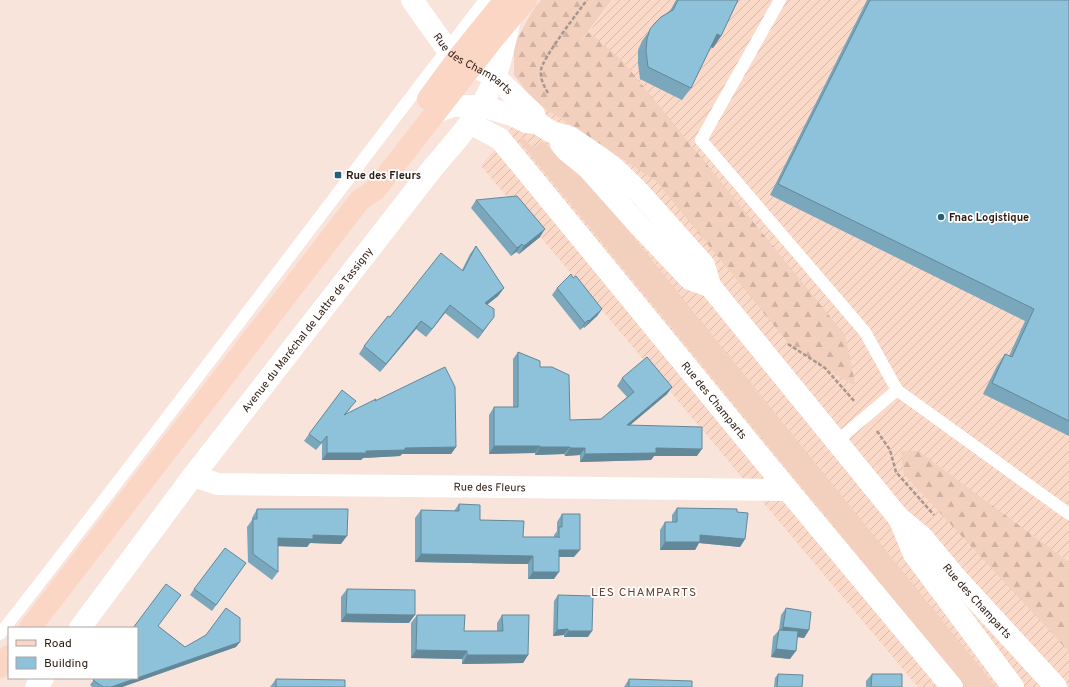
<svg xmlns="http://www.w3.org/2000/svg" width="1069" height="687" font-family="Overpass,sans-serif">
<style>
.industrial{fill:url(#industrial-furrows)}
.grass{fill:#f3cfbe}
.forest{fill:url(#forest-firs)}
.lines{fill:none;stroke-linecap:round;stroke-linejoin:round}
.path{stroke:#a9968d;stroke-width:2.5;stroke-dasharray:4 2;stroke-linecap:butt}
.service{stroke:#fff;stroke-width:12}
.minor{stroke:#fff;stroke-width:22}
.primary{stroke:#fbd6c5;stroke-width:22}
.wall{fill:#7aa7bb}
.shaded-wall{fill:#638899}
.building{fill:#8ec2da;stroke:#638899}
.poi-dot{fill:#256279;stroke:#fff;stroke-width:1.5}
.labels{text-anchor:middle;stroke-width:3.5;stroke-linejoin:round;paint-order:stroke}
.street-label{font-size:11px;fill:#2d1c13;stroke:#fff}
.poi-label{font-size:11px;font-weight:bold;fill:#2d1c13;stroke:#fff;text-anchor:start}
.neighbourhood-label{font-size:12px;letter-spacing:1px;fill:#68402d;stroke:#fff}
</style>
<defs>
<pattern id="industrial-furrows" width="10" height="10" patternUnits="userSpaceOnUse"><rect width="10" height="10" fill="#fbd9c9"/><path d="M-1 1l2-2M0 10L10 0M9 11l2-2" fill="none" stroke="#d7baac"/></pattern>
<pattern id="forest-firs" width="22" height="20" patternUnits="userSpaceOnUse"><rect width="22" height="20" fill="#f3cfbe"/><path d="M5 1l3.5 6h-7zM16 11l3.5 6h-7z" fill="#d1b1a2"/></pattern>
</defs>
<rect width="100%" height="100%" fill="#f8e4db"/>
<polygon class="industrial" points="613,0 1069,0 1069,687 918,687 481,166 589,32"/>
<polygon class="grass" points="522,137 534,148 542,141 585,177 996,687 965,687 520,142 520,139"/>
<g class="forest">
<polygon points="541,0 612,0 580,42 589,32 622,60 845,335 856,387 825,368 789,344 656,181 534,101 514,75 514,45 533,10"/>
<polygon points="901,451 919,451 925,456 1069,562 1069,652 903,473"/>
</g>
<g class="lines">
<g class="path">
<path d="M548,93C544,86 540,79 541,70C542,59 578,12 587,0"/>
<polyline points="788,344 825,368 855,402"/>
<polyline points="877,431 890,450 896,472 934,515"/>
</g>
<g class="service">
<polyline points="780,0 701,140 865,332 897,390 1069,514"/>
<polyline points="837,441 897,390"/>
<path d="M0,634C164,424 323,211 485,0"/>
</g>
<g class="minor">
<path id="s1" d="M412,0L447,49L458,58L495,77L534,114L537,123"/>
<path id="s2" d="M436,112L453,106H481L512,115L526,122L537,123L552,132L570,137L598,156L614,168L638,191L704,265L710,286L898,517L922,537L957,579L1056,687"/>
<path id="s3" d="M470,123L500,139L788,490L952,687"/>
<polyline points="561,144 566,150 588,168 637,223 690,279 710,286"/>
<path id="s4" d="M193,476L218,484L788,490"/>
<polyline points="900,520 914,554 1013,687"/>
<path id="s5" d="M80,628L193,476L432,169C453,144 475,121 489,91C500,69 504,44 510,20"/>
<polyline points="36,687 43,678"/>
</g>
<g class="primary">
<polyline points="428,99 458,58 505,0"/>
<polyline points="30,628 360,200 376,189 493,39 526,0"/>
<polyline points="0,667 9,656"/>
</g>
</g>
<g class="wall">
<polygon points="676,0 738,0 721,36 713,48 711,47 691,88 682,100 640,79 638,63 638,50 642,41 655,23 670,11"/>
<polygon points="867,0 1069,0 1069,436 983,394 997,366 1005,354 1009,356 1025,321 770,195"/>
<polygon points="476,200 540,237 519,254 516,252 511,256 471,208"/>
<polygon points="476,246 504,288 498,296 488,304 488,325 478,339 445,313 426,337 416,329 380,372 359,354 364,346 390,317 462,270 470,254"/>
<polygon points="573,278 602,309 597,316 584,328 583,327 580,330 552,295 557,288"/>
<polygon points="518,352 540,367 570,420 601,419 627,397 617,386 622,378 672,387 667,394 630,425 697,456 654,456 651,460 580,462 580,455 565,456 564,454 535,455 535,453 489,454 489,415 494,407 513,407 513,359"/>
<polygon points="375,401 456,447 451,454 402,454 400,456 363,458 361,460 322,460 322,443 316,450 304,441 309,434 351,408 345,415"/>
<polygon points="459,504 480,520 523,537 554,537 554,535 557,531 557,522 562,514 574,557 559,557 554,579 528,579 528,564 415,562 415,518 421,510 454,511"/>
<polygon points="677,508 737,512 745,539 740,547 699,543 695,550 660,550 660,530 665,522 672,522 672,515"/>
<polygon points="257,509 341,544 310,543 307,547 278,546 278,572 272,580 248,562 247,527 252,520 252,518"/>
<polygon points="246,563 212,611 190,595 194,589"/>
<polygon points="347,589 409,623 341,622 341,597"/>
<polygon points="558,595 588,637 564,637 564,635 553,636 554,601"/>
<polygon points="786,608 809,630 804,638 797,637 790,659 771,657 773,637 779,630 781,615"/>
<polygon points="417,615 464,631 497,631 497,623 502,615 528,655 523,663 462,664 462,659 411,658 411,623"/>
<polygon points="158,626 185,647 236,647 122,687 92,687 90,685 95,678"/>
<polygon points="778,674 802,687 774,687 775,678"/>
<polygon points="872,674 902,687 866,687 866,681"/>
<polygon points="276,679 345,687 270,687"/>
<polygon points="629,679 692,687 624,687"/>
</g>
<g class="shaded-wall">
<polygon points="717,34 721,36 713,48 708,46"/>
<polygon points="545,229 540,237 519,254 524,246"/>
<polygon points="522,244 516,252 511,256 517,248"/>
<polygon points="504,288 498,296 479,311 485,303"/>
<polygon points="450,305 445,313 426,337"/>
<polygon points="602,309 597,316 584,328 589,321"/>
<polygon points="494,317 488,325 478,339 483,331"/>
<polygon points="588,320 583,327 580,330 585,323"/>
<polygon points="421,321 416,329 380,372 386,364"/>
<polygon points="672,387 667,394 622,432 627,425"/>
<polygon points="494,446 540,446 535,453 489,454"/>
<polygon points="456,447 451,454 402,454 400,456 363,458 361,460 322,460 327,453 366,451 405,448"/>
<polygon points="540,447 570,447 564,454 535,455"/>
<polygon points="570,448 585,448 580,455 565,456"/>
<polygon points="656,448 702,449 697,456 654,456 651,460 580,462 585,454"/>
<polygon points="313,535 347,536 341,544 310,543 307,547 272,546 278,538"/>
<polygon points="700,535 745,539 740,547 699,543 695,550 660,550 665,542"/>
<polygon points="559,550 580,550 574,557 554,557"/>
<polygon points="421,554 533,556 528,564 415,562"/>
<polygon points="533,572 559,572 554,579 528,579"/>
<polygon points="346,614 415,615 409,623 341,622"/>
<polygon points="783,627 809,630 804,638 779,634"/>
<polygon points="568,629 564,635 553,636 557,630"/>
<polygon points="568,631 592,631 588,637 564,637"/>
<polygon points="240,642 236,647 122,687 111,687"/>
<polygon points="776,649 796,651 790,659 771,657"/>
<polygon points="416,650 467,651 462,659 411,658"/>
<polygon points="467,655 528,655 523,663 462,664"/>
</g>
<g class="building">
<polygon points="678,0 738,0 721,36 717,34 691,88 648,67 646,51 647,39 650,29 655,23 661,17 673,10"/>
<polygon points="870,0 1069,0 1069,421 992,383 1005,354 1012,357 1034,309 778,184"/>
<polygon points="517,196 545,229 524,246 522,244 517,248 476,200"/>
<polygon points="476,246 504,288 485,303 494,309 494,317 483,331 450,305 432,329 421,321 386,364 364,346 388,316 390,317 441,253 463,271"/>
<polygon points="571,274 573,278 576,276 602,309 589,321 588,320 585,323 557,288"/>
<polygon points="518,352 540,361 540,367 552,367 569,375 570,420 601,419 634,392 622,378 647,357 672,387 627,425 702,427 702,449 656,448 656,453 585,454 585,448 570,448 570,447 540,447 540,446 494,446 494,407 518,407"/>
<polygon points="445,367 455,387 456,447 405,448 405,450 366,451 366,453 327,453 327,436 321,443 309,434 342,390 356,401 344,415 376,399 375,401"/>
<polygon points="459,504 480,505 480,520 524,521 523,537 559,537 559,538 559,527 562,527 562,514 580,514 580,550 559,550 559,572 533,572 533,556 421,554 421,510 459,511"/>
<polygon points="677,508 737,509 737,512 748,513 745,539 700,535 700,542 665,542 665,522 677,522"/>
<polygon points="257,509 348,509 347,536 313,535 313,539 278,538 278,572 253,554 253,519 257,519"/>
<polygon points="225,548 246,563 216,605 194,589"/>
<polygon points="166,584 181,595 158,626 185,647 206,635 226,608 240,618 240,642 137,678 137,628 133,628"/>
<polygon points="347,589 415,590 415,615 346,614"/>
<polygon points="558,595 593,596 592,631 568,631 568,629 557,630"/>
<polygon points="786,608 811,612 809,630 783,627"/>
<polygon points="417,615 465,615 464,631 503,631 502,615 529,615 528,655 467,655 467,651 416,650"/>
<polygon points="779,630 798,631 796,651 776,649"/>
<polygon points="778,674 803,675 802,687 777,687"/>
<polygon points="872,674 902,674 902,687 871,687"/>
<polygon points="95,678 137,678 111,687 103,687 93,680"/>
<polygon points="276,679 345,680 345,687 276,687"/>
<polygon points="629,679 692,681 692,687 629,687"/>
</g>
<g class="poi-dot">
<rect x="334" y="171" width="8" height="8" rx="2"/>
<circle cx="941" cy="217" r="4"/>
</g>
<g class="labels">
<g class="street-label">
<text dy="4" stroke="none"><textPath href="#s1" startOffset="90">Rue des Champarts</textPath></text>
<text dy="4" stroke="none"><textPath href="#s5" startOffset="375">Avenue du Maréchal de Lattre de Tassigny</textPath></text>
<text dy="4" stroke="none"><textPath href="#s3" startOffset="372">Rue des Champarts</textPath></text>
<text dy="4" stroke="none"><textPath href="#s4" startOffset="298">Rue des Fleurs</textPath></text>
<text dy="4" stroke="none"><textPath href="#s2" startOffset="763">Rue des Champarts</textPath></text>
</g>
<g class="poi-label">
<text x="346" y="179">Rue des Fleurs</text>
<text x="949" y="221">Fnac Logistique</text>
</g>
<g class="neighbourhood-label">
<text x="644" y="596">LES CHAMPARTS</text>
</g>
</g>
<rect x="8" y="627" width="130" height="52" fill="#ffffff" stroke="#aba4a1"/>
<rect x="16" y="640" width="20" height="6" fill="#fbd6c5" stroke="#aba4a1"/>
<text x="44" y="647" font-size="12" fill="#2d1c13">Road</text>
<rect x="16" y="657" width="20" height="12" fill="#8ec2da" stroke="#aba4a1"/>
<text x="44" y="667" font-size="12" fill="#2d1c13">Building</text>
</svg>
